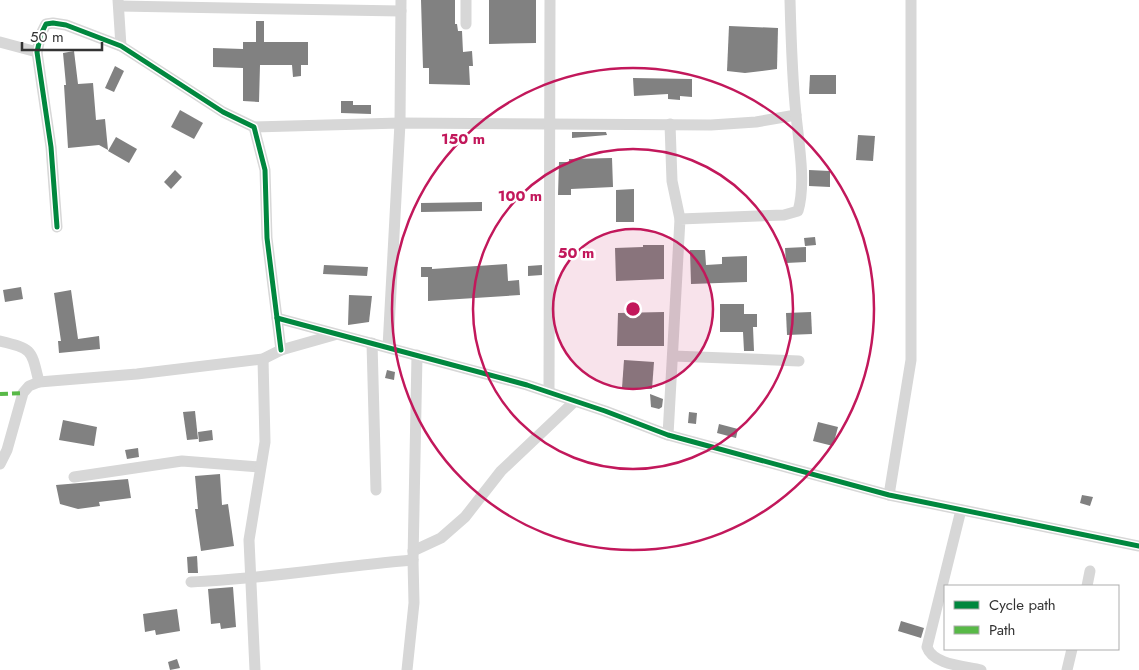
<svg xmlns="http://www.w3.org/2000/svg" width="1139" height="670" font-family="Jost,sans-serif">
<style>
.building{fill:#818181}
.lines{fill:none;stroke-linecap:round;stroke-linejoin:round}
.minor{stroke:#d7d7d7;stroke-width:11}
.quiet{stroke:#58b947;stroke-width:4;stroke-dasharray:8 4;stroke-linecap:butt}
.cycleway-casing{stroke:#fff;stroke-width:8}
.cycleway{stroke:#00873e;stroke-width:5}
.ring{fill:none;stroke:#c2185b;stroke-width:2.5}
.centre{fill:#c2185b;stroke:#fff;stroke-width:2.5}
.ring-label{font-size:15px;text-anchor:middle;font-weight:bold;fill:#c2185b;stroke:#fff;stroke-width:5;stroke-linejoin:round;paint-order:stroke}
</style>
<rect width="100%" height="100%" fill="#fff"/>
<g class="building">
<polygon points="421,0 455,0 455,24 457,24 458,31 462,31 463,52 472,51 473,66 469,66 470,85 429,84 429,68 423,68"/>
<polygon points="489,0 536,0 536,43 489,44"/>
<polygon points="256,21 264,21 264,42 308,42 308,65 301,65 301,76 293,77 292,65 260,65 259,102 243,101 243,68 213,67 213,48 243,49 243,42 256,42"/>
<polygon points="729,26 778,28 777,69 745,73 727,71"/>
<polygon points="74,51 78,84 93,83 96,120 105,119 108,150 99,145 68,148 64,85 66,85 63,53"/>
<polygon points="115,66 124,71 114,92 105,88"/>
<polygon points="810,75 836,75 836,94 809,94"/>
<polygon points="633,78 692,79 692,97 680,96 680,100 668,99 668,94 634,96"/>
<polygon points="341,101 353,101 353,105 371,105 371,114 341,113"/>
<polygon points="180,110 203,123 194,139 171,127"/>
<polygon points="572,132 606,132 607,135 572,138"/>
<polygon points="858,135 875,136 873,161 856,160"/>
<polygon points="116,137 137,149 129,163 108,151"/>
<polygon points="612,158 613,187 571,189 571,195 558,195 559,162 569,162 569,159"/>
<polygon points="175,170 182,177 171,189 164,182"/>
<polygon points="809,170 830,171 830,187 809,186"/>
<polygon points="634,189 634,222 616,222 616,190"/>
<polygon points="482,202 482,211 421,212 421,203"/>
<polygon points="815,237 816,245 805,246 804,238"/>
<polygon points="643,245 664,245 664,279 616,281 615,248 643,247"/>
<polygon points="806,247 806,262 786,263 785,248"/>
<polygon points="690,250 705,250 706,265 722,264 722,257 747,256 747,282 691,284"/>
<polygon points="507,264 508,281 519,280 520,295 428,301 428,277 421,277 421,267 432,267 432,269"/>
<polygon points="324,265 368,267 367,276 323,274"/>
<polygon points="542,265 542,275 528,276 528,266"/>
<polygon points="21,287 23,299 5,302 3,290"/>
<polygon points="71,290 78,339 99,336 100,349 59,353 58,341 61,341 54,293"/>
<polygon points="349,295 372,296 369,322 348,325"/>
<polygon points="720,304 744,304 744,314 757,314 757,327 753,327 754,351 744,351 743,332 720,332"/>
<polygon points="664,312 664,346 617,346 618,313"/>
<polygon points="811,312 812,334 787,335 786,313"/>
<polygon points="624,360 654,362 652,389 622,388"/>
<polygon points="387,370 395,372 394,380 385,378"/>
<polygon points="650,394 663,399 662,407 659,409 651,407"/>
<polygon points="195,411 198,439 187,440 183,412"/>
<polygon points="689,412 697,413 696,424 688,423"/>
<polygon points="63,420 97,427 94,446 59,440"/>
<polygon points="818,422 838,427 833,446 813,441"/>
<polygon points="719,424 738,429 736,438 717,433"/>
<polygon points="212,430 213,440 199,442 198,432"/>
<polygon points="138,448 139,457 127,459 125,450"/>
<polygon points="220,474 222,505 228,504 234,546 201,551 195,509 198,509 195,476"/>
<polygon points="128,479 131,498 99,502 100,506 78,509 60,504 56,485"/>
<polygon points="1082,495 1093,497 1090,506 1080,503"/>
<polygon points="197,556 198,573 188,573 187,557"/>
<polygon points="233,587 236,627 221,629 220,623 211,624 208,589"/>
<polygon points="177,609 180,631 156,635 155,630 145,632 143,614"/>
<polygon points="901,621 924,628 921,638 898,631"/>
<polygon points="177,659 180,668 170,670 168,662"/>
</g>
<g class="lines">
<g class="minor">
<polyline points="118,0 121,46"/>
<polyline points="466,0 466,24"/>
<polyline points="119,6 401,11"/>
<polyline points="0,42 37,52"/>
<polyline points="670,124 672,181 680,219"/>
<polyline points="254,127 400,123 711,125 756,122 796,115"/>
<polyline points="57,227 51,147 37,52 41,34 46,24 53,23 66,25 121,46 223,112 254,127 265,170 267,238 281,350"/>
<polyline points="277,318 527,385 605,411 668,435 889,495 1139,546"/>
<path d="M0,341C33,349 31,349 39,382"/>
<polyline points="372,343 376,490"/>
<polyline points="388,347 400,123 401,0"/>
<polyline points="673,356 799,361"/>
<polyline points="549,392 550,0"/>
<path d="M668,435L680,219L784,215L798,211C806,184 799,144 796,115C792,77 791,39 790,0"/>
<polyline points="0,464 7,450 23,393 29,386 39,382 137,374 263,359 281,350 334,335"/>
<polyline points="74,477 182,461 259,467"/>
<polyline points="889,495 911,360 911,0"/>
<path d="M961,510L927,647C933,665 965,666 981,670"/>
<polyline points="413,551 441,538 465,517 501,471 575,401"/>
<path d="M191,582C265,579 339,566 413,560"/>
<polyline points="1087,586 1090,571"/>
<polyline points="255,670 249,540 265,442 263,359"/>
<polyline points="407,670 414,603 413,560 417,355"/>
<polyline points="1067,670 1072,649"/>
</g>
<polyline class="quiet" points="0,394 23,393"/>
<defs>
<g id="cycleway">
<polyline points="57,227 51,147 37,52 41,34 46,24 53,23 66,25 121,46 223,112 254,127 265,170 267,238 281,350"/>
<polyline points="277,318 527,385 605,411 668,435 889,495 1139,546"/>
</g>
</defs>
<use href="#cycleway" class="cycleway-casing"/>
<use href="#cycleway" class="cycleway"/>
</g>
<circle cx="633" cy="309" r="80" fill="#c2185b" fill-opacity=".12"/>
<g class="ring">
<circle cx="633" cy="309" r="80"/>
<circle cx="633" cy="309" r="160"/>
<circle cx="633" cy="309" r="241"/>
</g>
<circle cx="633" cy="309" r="8" class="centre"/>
<g class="ring-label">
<text x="463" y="144">150 m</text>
<text x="520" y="201">100 m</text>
<text x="576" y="258">50 m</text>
</g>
<rect x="944" y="585" width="175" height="65" fill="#ffffff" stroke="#adadad"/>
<rect x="954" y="601" width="25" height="8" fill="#00873e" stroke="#adadad"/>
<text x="989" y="610" font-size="15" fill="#333333">Cycle path</text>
<rect x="954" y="626" width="25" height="8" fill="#58b947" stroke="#adadad"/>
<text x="989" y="635" font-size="15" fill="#333333">Path</text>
<path d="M22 42v8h80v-8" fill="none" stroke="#333333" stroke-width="2.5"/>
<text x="30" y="42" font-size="15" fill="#333333" stroke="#ffffff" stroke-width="4" paint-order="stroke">50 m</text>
</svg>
